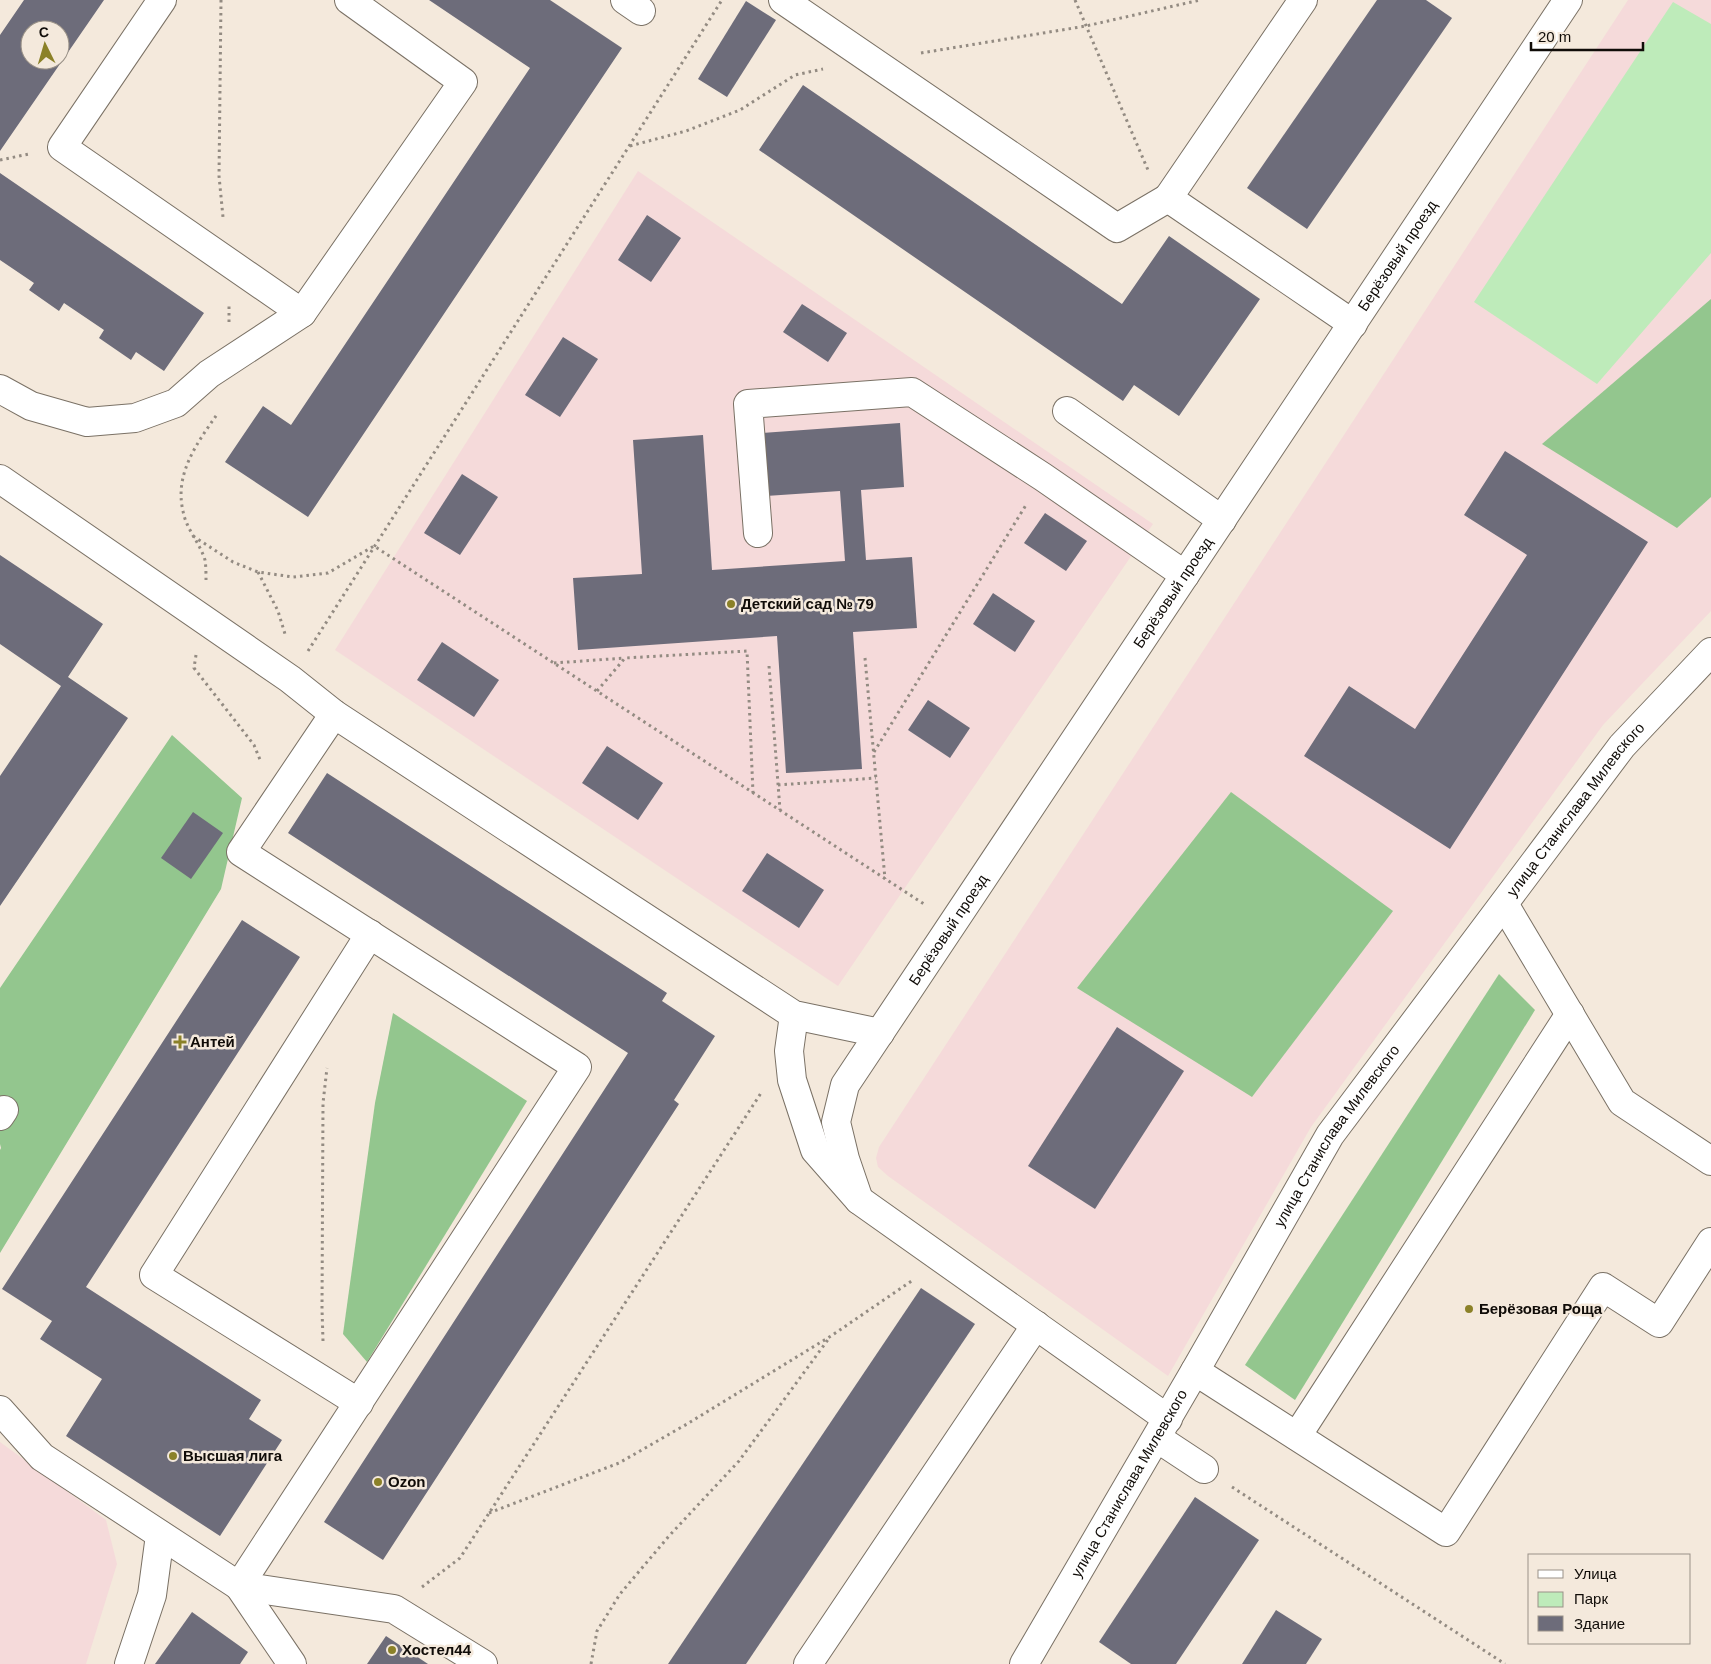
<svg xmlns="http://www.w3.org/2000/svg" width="1711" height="1664" font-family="Arial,sans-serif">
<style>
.education{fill:#f5dada}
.green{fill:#beebba}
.forest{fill:#93c68e}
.building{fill:#6d6c7a;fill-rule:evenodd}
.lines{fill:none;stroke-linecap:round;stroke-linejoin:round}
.minor-casing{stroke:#7a7165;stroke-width:30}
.path{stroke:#938b82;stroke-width:3;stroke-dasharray:2.5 4;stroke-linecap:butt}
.minor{stroke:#fff;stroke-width:28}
.poi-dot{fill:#8b8128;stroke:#f4e9dc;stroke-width:2}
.labels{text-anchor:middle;stroke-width:5;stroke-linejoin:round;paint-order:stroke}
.street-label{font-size:15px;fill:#100c08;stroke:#f4e9dc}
.poi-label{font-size:15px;font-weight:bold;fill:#100c08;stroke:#f4e9dc;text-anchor:start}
</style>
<rect width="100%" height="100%" fill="#f4e9dc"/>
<g class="education">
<polygon points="1628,0 1711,0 1711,611 1603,725 1311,1127 1168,1376 888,1176 878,1167 876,1158 879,1147"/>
<polygon points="638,171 1153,524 838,986 335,650"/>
<polygon points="0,1442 106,1520 117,1564 86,1664 0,1664"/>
</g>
<polygon class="green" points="1673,2 1711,24 1711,253 1597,384 1474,302"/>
<g class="forest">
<polygon points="1711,299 1711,497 1677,528 1542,444"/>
<polygon points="172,735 242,798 221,889 0,1253 0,1150 1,1148 0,1144 0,988"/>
<polygon points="1231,792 1393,911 1252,1097 1077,988"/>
<polygon points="1499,974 1535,1010 1295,1400 1245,1365"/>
<polygon points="393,1013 527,1101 367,1362 343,1334 375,1103"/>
</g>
<g class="building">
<path d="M24,0H104L0,151V35ZM30,30H60V60H30Z"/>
<polygon points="429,0 550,0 622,48 308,517 225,462 263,406 291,425 530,68"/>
<polygon points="1377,0 1426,0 1452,18 1307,229 1247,188"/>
<polygon points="746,1 776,20 727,97 698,79"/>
<polygon points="803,85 1122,304 1169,236 1260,299 1179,416 1134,385 1123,401 759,150"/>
<polygon points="0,173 204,313 164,371 136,352 131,360 99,338 104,330 64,303 59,311 29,290 34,283 0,260"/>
<polygon points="647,215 681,238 651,282 618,260"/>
<polygon points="802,304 847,333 828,362 783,332"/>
<polygon points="563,337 598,359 560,417 525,395"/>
<polygon points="900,423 904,487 861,490 866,560 912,557 917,628 853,632 862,769 786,773 777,636 578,650 573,578 642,574 633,440 703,435 712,570 845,561 840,491 766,496 762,433"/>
<polygon points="1505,451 1648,542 1450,849 1304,756 1349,686 1415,729 1527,555 1464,515"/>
<polygon points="462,474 498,497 460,555 424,533"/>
<polygon points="1045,513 1087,541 1066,571 1024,543"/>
<polygon points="0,555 103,624 68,677 128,718 0,906 0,776 61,686 0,644"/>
<polygon points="993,593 1035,621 1015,652 973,624"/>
<polygon points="442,642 499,680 474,717 417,680"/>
<polygon points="928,700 970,728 950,758 908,730"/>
<polygon points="607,746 663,783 638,820 582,783"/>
<polygon points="327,773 667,993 662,1001 715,1036 674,1100 679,1104 383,1560 324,1522 628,1053 288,833"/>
<polygon points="193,812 223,833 191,879 161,858"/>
<polygon points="767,853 824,890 799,928 742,891"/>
<polygon points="242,920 300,957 86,1287 261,1400 249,1419 282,1440 220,1536 66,1436 102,1379 40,1339 52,1321 2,1289"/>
<polygon points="1117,1027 1184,1071 1095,1209 1028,1166"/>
<polygon points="921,1288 975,1324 746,1664 668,1664"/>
<polygon points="1195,1497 1259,1540 1176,1664 1131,1664 1099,1642"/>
<polygon points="1276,1610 1322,1639 1306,1664 1242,1664"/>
<polygon points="192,1612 248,1652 240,1664 155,1664"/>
<polygon points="386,1636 428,1664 367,1664"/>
</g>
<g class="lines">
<defs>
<g id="minor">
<polyline points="162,0 62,147 302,313"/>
<polyline points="625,0 641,11"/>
<polyline points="783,0 1117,228 1168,198"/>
<polyline points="1303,0 1168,198 1353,324"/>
<polyline points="0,389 31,406 87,422 135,418 176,403 209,374 302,313 463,82 349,0"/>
<polyline points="1067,411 1222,520"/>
<polyline points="0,479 290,679 334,714 794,1015 880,1033"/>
<polyline points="758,533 748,404 912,392 1043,477 1185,575"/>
<polyline points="1504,904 1622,1102 1711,1161"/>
<polyline points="794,1015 789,1051 792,1080 815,1150 859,1200 1168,1419"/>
<polyline points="0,1116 4,1110"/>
<path id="s1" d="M859,1200L845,1159L836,1122L845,1085L1568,0"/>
<polyline points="1195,1371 1446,1532 1603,1287 1659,1323 1711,1242"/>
<polyline points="359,1403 154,1275 370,934"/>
<polyline points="0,1410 42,1457 239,1586 394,1609 483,1664"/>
<polyline points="1297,1436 1570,1014"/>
<polyline points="1157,1438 1204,1469"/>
<polyline points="129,1664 152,1595 160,1535"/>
<polyline points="292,1664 239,1586 577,1067 241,852 334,714"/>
<polyline points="808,1664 1036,1325"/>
<path id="s2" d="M1024,1664L1195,1371L1330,1135L1622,746L1711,652"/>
</g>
</defs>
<use href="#minor" class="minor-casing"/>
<g class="path">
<polyline points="221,0 219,176 223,217"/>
<polyline points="1075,0 1148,170"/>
<polyline points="921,53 1086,26 1200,0"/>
<polyline points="630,146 686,131 740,110 795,75 823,69"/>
<polyline points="0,160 29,154"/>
<polyline points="229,322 229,303"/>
<polyline points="193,536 233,562 258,572 293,577 328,573 374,546 924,904"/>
<polyline points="258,572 278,611 285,634"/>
<path d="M206,580C206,574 206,566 205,560C200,543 186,529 183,511C174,473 198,442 218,413"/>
<polyline points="308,651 722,0"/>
<polyline points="196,655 194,668 254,745 261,762"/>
<polyline points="865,658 885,879"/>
<polyline points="554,663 625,658"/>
<polyline points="769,666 780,810"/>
<polyline points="597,691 625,658 747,651 753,793"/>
<polyline points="874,752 1026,505"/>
<polyline points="778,785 876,778"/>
<polyline points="323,1341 322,1309 323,1103 327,1068"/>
<polyline points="1232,1487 1505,1664"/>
<polyline points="489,1513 619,1463 687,1424 831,1336 913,1280"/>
<polyline points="422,1587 460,1558 761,1093"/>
<polyline points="591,1664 597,1631 620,1594 669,1536 739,1461 830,1337"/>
</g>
<use href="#minor" class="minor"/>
</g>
<g class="poi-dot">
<circle cx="731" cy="604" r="5"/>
<path d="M177.5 1034.5h5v5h5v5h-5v5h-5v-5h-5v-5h5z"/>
<circle cx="1469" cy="1309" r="5"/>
<circle cx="173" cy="1456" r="5"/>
<circle cx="378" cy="1482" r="5"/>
<circle cx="392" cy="1650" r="5"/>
</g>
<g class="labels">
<g class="street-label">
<text dy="5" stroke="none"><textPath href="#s1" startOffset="1116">Берёзовый проезд</textPath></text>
<text dy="5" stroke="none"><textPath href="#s1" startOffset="711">Берёзовый проезд</textPath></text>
<text dy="5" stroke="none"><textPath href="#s2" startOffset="1019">улица Станислава Милевского</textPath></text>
<text dy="5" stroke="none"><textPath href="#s1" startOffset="306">Берёзовый проезд</textPath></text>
<text dy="5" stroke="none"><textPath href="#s2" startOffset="614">улица Станислава Милевского</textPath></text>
<text dy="5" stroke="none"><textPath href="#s2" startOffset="209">улица Станислава Милевского</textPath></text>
</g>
<g class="poi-label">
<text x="741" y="609">Детский сад № 79</text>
<text x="190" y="1047">Антей</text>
<text x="1479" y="1314">Берёзовая Роща</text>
<text x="183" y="1461">Высшая лига</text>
<text x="388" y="1487">Ozon</text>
<text x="402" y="1655">Хостел44</text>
</g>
</g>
<rect x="1528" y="1554" width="162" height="90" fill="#f4e9dc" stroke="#999187"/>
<rect x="1538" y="1570" width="25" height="8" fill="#ffffff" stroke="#999187"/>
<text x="1574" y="1579" font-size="15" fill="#100c08">Улица</text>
<rect x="1538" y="1592" width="25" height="15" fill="#beebba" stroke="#999187"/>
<text x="1574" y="1604" font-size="15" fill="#100c08">Парк</text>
<rect x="1538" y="1616" width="25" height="15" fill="#6d6c7a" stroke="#999187"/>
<text x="1574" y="1629" font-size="15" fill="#100c08">Здание</text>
<g transform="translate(45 45) rotate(355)"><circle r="24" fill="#f4e9dc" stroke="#999187"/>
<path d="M0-4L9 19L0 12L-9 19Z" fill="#8b8128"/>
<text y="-8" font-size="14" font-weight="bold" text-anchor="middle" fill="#100c08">С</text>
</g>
<path d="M1531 42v8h112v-8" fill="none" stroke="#100c08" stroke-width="2.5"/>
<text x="1538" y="42" font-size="15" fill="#100c08" stroke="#f4e9dc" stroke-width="4" paint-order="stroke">20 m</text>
</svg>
